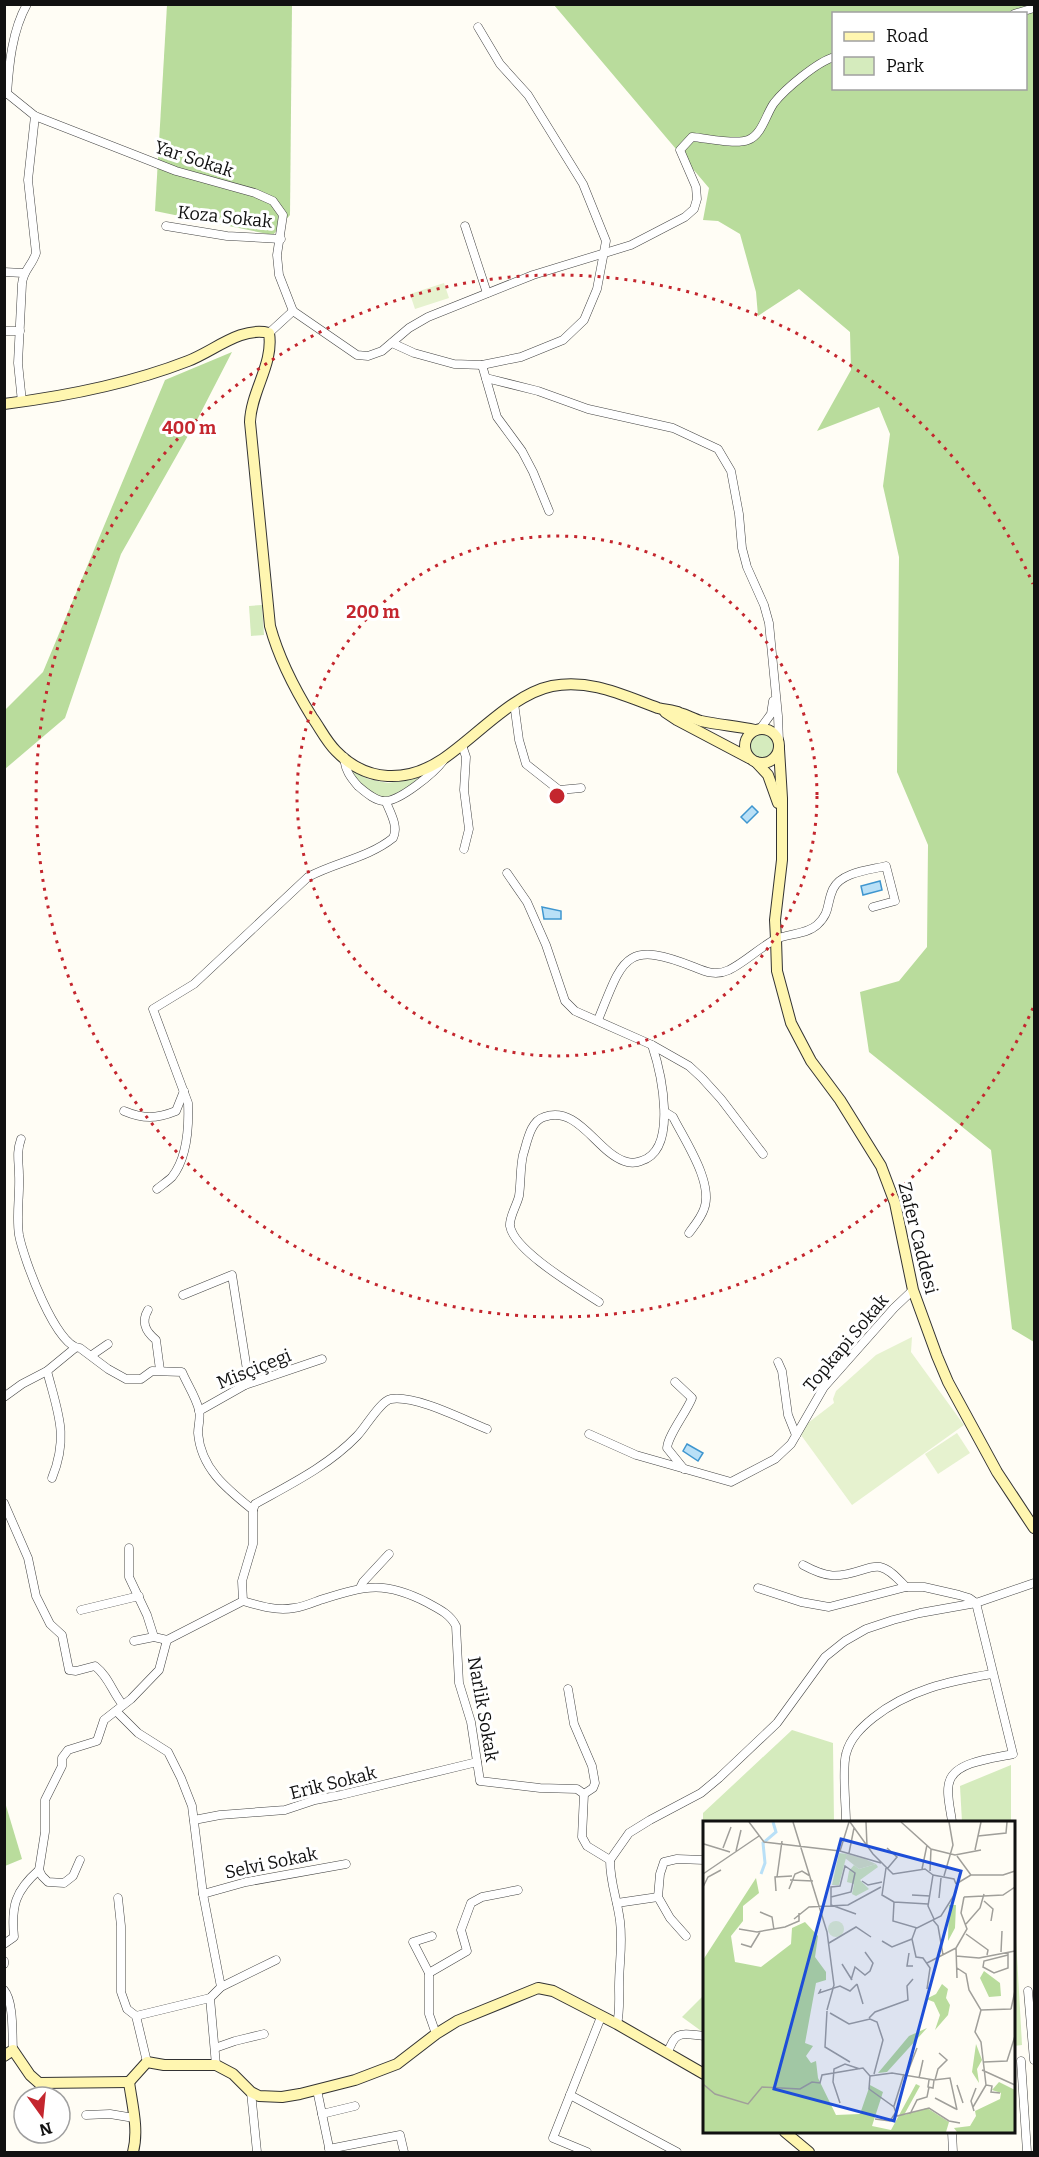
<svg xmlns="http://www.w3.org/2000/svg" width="1039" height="2157" font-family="Bitter,serif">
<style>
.green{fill:#d5ebbd}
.forest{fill:#b9dc9c;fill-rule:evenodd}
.pitch{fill:#e6f2cf}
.water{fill:#b9e0f7;stroke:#3f96cf;stroke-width:1.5}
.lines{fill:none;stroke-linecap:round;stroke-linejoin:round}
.street-casing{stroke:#444;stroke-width:9}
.secondary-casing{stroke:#333;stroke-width:12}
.street{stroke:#fff;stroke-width:8}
.secondary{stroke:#fff6b0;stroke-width:10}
.ring{fill:none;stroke:#c4262e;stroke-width:3;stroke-dasharray:3 6}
.labels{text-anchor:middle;stroke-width:6;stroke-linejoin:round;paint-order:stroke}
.street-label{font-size:18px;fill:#111;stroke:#fff}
.inset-river{fill:none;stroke:#b9e0f7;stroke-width:3}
.inset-road{fill:none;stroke:#a09f9a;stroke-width:1.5}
.view{fill:#1d4ed8;fill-opacity:0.15;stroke:#1d4ed8;stroke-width:3}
.inset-edge{fill:none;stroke:#111;stroke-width:3}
.centre{fill:#c4262e;stroke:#fff;stroke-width:3}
.ring-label{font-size:18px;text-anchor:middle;font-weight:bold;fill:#c4262e;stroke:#fff;stroke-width:6;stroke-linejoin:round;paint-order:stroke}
</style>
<rect width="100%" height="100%" fill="#fffdf5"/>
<g class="green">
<polygon points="262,605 264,635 251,636 249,606"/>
<circle cx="762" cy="746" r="13"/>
<path d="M348,768L368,779L388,783L423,777C387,800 376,810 348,768Z"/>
<polygon points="792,1730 833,1743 834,1822 704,1822 704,1831 703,1830 703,1813"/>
<polygon points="1011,1765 1011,1822 962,1822 960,1786"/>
<polygon points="1014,1903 1022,2045 1014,2046"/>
<polygon points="704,1995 704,2033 682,2017"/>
</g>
<g class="forest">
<polygon points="167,5 292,5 290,215 273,235 155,211"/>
<path d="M554,5H1034V1342L1012,1329L991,1150L869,1052L860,992L899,981L927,947L928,845L897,772L899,557L883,486L890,434L879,407L817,431L851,370L850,332L799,289L758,316L756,292L740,234L718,221L703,220L709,188ZM834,14H1026V88H834Z"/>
<polygon points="232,352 198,418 121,554 65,718 5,769 5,710 43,672 165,380"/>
<polygon points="4,1799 22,1859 5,1866 4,1866"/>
</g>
<g class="pitch">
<polygon points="444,283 449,298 415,309 410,294"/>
<polygon points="912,1337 911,1352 964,1425 852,1505 801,1435 804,1426 834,1403 833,1399 836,1391 876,1355"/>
<polygon points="957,1433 970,1453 938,1474 925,1454"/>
</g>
<g class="water">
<polygon points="752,806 758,812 747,823 741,817"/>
<polygon points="880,881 882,890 863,895 861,886"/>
<polygon points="542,907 561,911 561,919 544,919"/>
<polygon points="687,1444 703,1453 698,1461 683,1451"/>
</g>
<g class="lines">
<defs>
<g id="street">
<polyline points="1014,14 1034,8"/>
<polyline points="4,91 35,116 176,171 255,193 273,201 283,215 277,255 279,275 293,311"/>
<path d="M7,94C9,64 12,31 27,4"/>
<polyline points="166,226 227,236 281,239"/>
<polyline points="465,226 487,293"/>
<polyline points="4,272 23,273"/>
<path d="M293,311L357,355L368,356L382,351L409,328L428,317L533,275L631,245L685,217L694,209L697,199L696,187L680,150L692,137C706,138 735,145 748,140C762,135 766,114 774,103C785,89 817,62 834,57"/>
<polyline points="4,331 20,331"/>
<polyline points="269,333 293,311"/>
<polyline points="392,343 414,353 454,364 482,365 521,357 563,340 584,320 597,289 606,241 583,184 528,95 500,64 478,27"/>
<polyline points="482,365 497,417 522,451 533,472 549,511"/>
<polyline points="486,378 538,391 588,409 673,428 718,449 731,471 739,514 742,548 747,567 764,605 769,623 778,716 779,742"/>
<path d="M22,402L18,363L22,284C23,270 32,266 36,253L28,180L35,116"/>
<polyline points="514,703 519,740 526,764 559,790 581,788"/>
<polyline points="760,729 771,714 773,701"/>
<polyline points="462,745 466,757 464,790 469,829 464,849"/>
<path d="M344,757C345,770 350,777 358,786C365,792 376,802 386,801C401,800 434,773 443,761"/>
<polyline points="507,873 527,902 546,945 565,1001 575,1011 652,1045 689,1066 702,1078 721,1099 763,1154"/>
<path d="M598,1020C623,959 624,939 694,967C706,972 716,976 729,970C745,962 758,949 774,940C787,933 806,935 817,925C831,912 826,904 833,889C841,872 870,870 886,866L895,901L873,907"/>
<path d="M124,1111C143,1119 156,1119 176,1111L184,1091"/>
<path d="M665,1112L673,1117C685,1141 714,1183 704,1209C701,1218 694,1226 689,1233"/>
<path d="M21,1139C16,1153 19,1162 19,1175C20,1195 16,1215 19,1235C23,1257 56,1348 80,1348L108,1369L126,1379H141L152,1371L182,1372C187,1384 196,1397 199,1410C201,1417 198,1426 198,1433C201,1469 227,1489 253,1510V1544L242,1581L243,1601"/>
<path d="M157,1189C162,1185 168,1181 172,1177C187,1158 189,1126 188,1103L153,1009L194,984L308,877C336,862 368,858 393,838C399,827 390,812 386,802"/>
<polyline points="183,1295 232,1275 247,1370 245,1385"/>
<path d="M599,1302C578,1288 514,1251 510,1226C509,1217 517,1205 519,1196C521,1183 520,1168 523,1155C527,1143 530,1121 544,1117C578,1105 596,1151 624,1161C629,1163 636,1163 641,1161C679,1150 661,1072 652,1045"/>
<path d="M148,1310C141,1322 145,1331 156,1340L160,1370"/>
<polyline points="92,1355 108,1344"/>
<polyline points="778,1362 782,1371 788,1415 796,1435"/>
<path d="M47,1371C58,1413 69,1436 52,1478"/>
<path d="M675,1382L692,1398C686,1413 668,1435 667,1448L684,1469"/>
<polyline points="4,1397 22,1384 47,1371 75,1348"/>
<polyline points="199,1411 245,1385 322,1359"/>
<polyline points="589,1434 636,1455 731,1482 775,1459 791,1444 824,1387 894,1308 913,1290"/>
<path d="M4,1503L28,1558L36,1596L50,1624L62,1635L69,1670L76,1671L95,1666C109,1677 112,1692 123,1705"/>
<path d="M253,1510L255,1504C291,1484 328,1466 357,1436C366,1427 380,1401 391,1399C416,1395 464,1420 487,1429"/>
<polyline points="129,1548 129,1577 147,1615 154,1637 167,1640"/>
<path d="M803,1565C827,1578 837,1578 862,1570C868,1568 874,1566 880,1567C890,1569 899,1580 906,1587"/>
<polyline points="360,1588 363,1582 389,1554"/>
<path d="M758,1588L801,1602L829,1607L906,1587H924L959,1595L969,1598L976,1603L1013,1754C996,1758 957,1761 950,1780C945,1791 951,1811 952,1822"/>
<path d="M243,1601C260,1606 276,1611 294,1608C303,1607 312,1603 320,1600C366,1586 383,1580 428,1603C439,1609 450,1614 456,1626L459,1683L471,1722L480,1781L540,1788L577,1789L584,1794L582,1837L587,1846L610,1860C610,1883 617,1898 620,1921C623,1945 619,1963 619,1987C619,2000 620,2011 617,2024"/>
<polyline points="81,1610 139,1596"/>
<polyline points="134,1641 154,1637"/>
<polyline points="568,1689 574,1724 592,1766 595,1783 593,1788 584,1794"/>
<polyline points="116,1711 138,1733 168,1752 181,1778 192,1806 203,1894 221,1987 210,1998 216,2065"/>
<polyline points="194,1820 220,1815 285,1810 315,1800 341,1795 477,1762"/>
<path d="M846,1822C846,1806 842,1768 846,1754C850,1738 862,1727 873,1718C908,1690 949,1681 992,1674"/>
<polyline points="80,1860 73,1876 64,1883 48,1882 42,1876 39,1870 45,1832 45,1800 62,1766 62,1758 68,1750 97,1741 104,1720 131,1699 159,1670 167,1640 243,1601"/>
<polyline points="610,1860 629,1833 650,1820 701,1793 719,1778 777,1723 825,1657 845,1641 866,1629 893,1620 920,1613 976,1603 1034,1583"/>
<polyline points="203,1894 246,1882 346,1864"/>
<polyline points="118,1898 121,1926 121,1992 127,2009 136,2016 147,2062"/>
<polyline points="617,1903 658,1897"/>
<polyline points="432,1936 413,1942 429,1973 429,2014 436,2034"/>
<polyline points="686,1936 670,1918 658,1897 660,1874 664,1862 677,1859 704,1860"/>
<path d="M4,1944L14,1937C11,1906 15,1891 39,1870"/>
<polyline points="4,1961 4,1964"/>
<polyline points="429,1973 467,1951 461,1930 471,1903 482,1897 518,1890"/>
<polyline points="221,1987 276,1960"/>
<path d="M4,1990C14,2002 12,2034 13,2050"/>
<polyline points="1028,1991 1034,2060"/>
<polyline points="136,2016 210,1998"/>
<polyline points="215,2048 235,2041 264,2034"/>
<path d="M668,2053C675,2029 683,2034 704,2036"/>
<polyline points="1021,2061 1027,2152"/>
<polyline points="317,2090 330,2152"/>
<polyline points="251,2092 257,2152"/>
<polyline points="570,2095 677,2152"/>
<polyline points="322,2114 355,2106"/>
<polyline points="86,2115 110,2114 134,2118"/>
<polyline points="952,2132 953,2152"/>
<polyline points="329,2149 400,2135 404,2152"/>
<polyline points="587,2152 553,2138 601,2017"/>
</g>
<g id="secondary">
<path d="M4,404C68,396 129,384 188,361C214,351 241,326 269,333C274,364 251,391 250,422L270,626C279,659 294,688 312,717C320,728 326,741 336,751C367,783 407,783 443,759C477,736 513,694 552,686C591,679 622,695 658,708C665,710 673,710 680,713C687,715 694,719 701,721C719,725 737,726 755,730"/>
<polyline points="665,712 677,720 749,758"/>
<circle cx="762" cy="746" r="17"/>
<polyline points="779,749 782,798 782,860 775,920 776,939 777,971 791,1023 811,1061 840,1100 881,1166 895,1203 913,1290 937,1356 948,1382 997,1472 1034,1528"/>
<polyline points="756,762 768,775 778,803"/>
<polyline points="4,2056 13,2050 30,2075 39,2083 129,2082"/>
<polyline points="129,2082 147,2062 164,2065 216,2065 233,2074 251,2092 259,2096 282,2097 300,2094 355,2080 397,2064 436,2034 457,2021 538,1988 553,1991 617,2024 704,2074"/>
<path d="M129,2082C132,2104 139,2130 133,2152"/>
<polyline points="785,2132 809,2152"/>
</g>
</defs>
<use href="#street" class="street-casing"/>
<use href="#secondary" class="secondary-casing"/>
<use href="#street" class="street"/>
<use href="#secondary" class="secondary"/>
</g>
<g class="ring">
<circle cx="557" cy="796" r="260"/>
<path d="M1033 1008A521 521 0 1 1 1033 584"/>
</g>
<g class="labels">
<g class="street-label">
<text transform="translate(194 159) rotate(18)" y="6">Yar Sokak</text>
<text transform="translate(225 217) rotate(6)" y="6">Koza Sokak</text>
<text transform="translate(918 1238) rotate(76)" y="6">Zafer Caddesi</text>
<text transform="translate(846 1343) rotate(-50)" y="6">Topkapi Sokak</text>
<text transform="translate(254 1369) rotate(-22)" y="6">Misçiçegi</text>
<text transform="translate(483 1709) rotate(80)" y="6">Narlik Sokak</text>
<text transform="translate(333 1783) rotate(-14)" y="6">Erik Sokak</text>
<text transform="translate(271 1863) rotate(-12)" y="6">Selvi Sokak</text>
</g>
</g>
<g transform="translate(703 1821)">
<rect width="312" height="312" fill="#fffdf5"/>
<path d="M136,32L144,33L136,64H129ZM173,43L175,46L157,59L166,68L153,75L149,73L151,63L144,61L146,50L151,44L156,48Z" fill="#d5ebbd"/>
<path d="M53,57L56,72L40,85V100L28,115L32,141L58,146L88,123L89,107L102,101L115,115L112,136L123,151V159L113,162L102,222L110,225L103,235L108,242L113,240L115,257L133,294L157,293L167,264L180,271L169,305L188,309L213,263L217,265L201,294L224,287L246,301L243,311H0V139ZM246,84H253L252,107L245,120ZM281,150L297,162L298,175L286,176L277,157ZM239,163L245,168L243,177L247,184L245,194L232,209L237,194L231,181L223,178L233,173ZM224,207L184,251L175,252L206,215ZM273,223L279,239L274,248L276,262L269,251ZM296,261L312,269V311H254L251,307L267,305L273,295L272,290L297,278L298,272L289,269Z" fill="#b9dc9c"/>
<path d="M144,33L162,38L173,43L156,48L142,37Z" fill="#d9e3c4"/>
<path d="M125 108a8 8 0 1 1 16 0a8 8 0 1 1-16 0Z" fill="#e6f2cf"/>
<path class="inset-river" d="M58,53L62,42L60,22L73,11L70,1"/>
<path class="inset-road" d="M46,1L61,21L137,30L178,42M90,1L124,111L131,164L124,189M147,1L170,33L190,53L222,48L230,54M163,1L164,25M198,1L228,28L252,34L278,29M275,15L303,12L304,1M1,23L27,31M20,27L28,6M184,27L194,36L184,48M272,29L278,1M33,30L38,9M137,30L146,1M146,32L151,7M183,47L179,74L191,81M219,48L224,24M227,50L228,28M0,53L56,15M230,54L225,85L231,98M230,54L251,58L253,63M268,54H300L312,50M241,55L250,24L246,1M74,56L79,20M87,59L110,60M159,60L165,64L179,61M253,63L268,54L254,35M0,66L5,56L18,49M86,68L92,53L99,50L107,55M73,70L72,56L89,55M209,74L227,75M128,76L148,71L152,52L142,45L137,65L128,66V84L153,93M261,76L300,74L312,66M236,77L238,57M281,80L290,88L288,100M191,81L190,100L214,107L238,95L253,71M191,81L225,83M0,86V111M57,91L69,96L71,109M91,98L106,86L145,84L178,66M230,99L235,105L240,134M263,103L277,87L281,73M213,107L209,118L213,136L220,137L227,147L224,168M36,108L54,111L82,106L96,100V92M263,113L285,129L284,134M179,120L189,126L209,118M126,122L153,106L168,116M38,123L48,126L57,111M298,131L299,110M206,132L204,145H210M305,134L281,140L280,146L291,152L305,147V131M253,135L276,137L312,130M224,142L253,127M139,143L149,159M254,147L263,153L266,169L278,189L272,211L278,221L283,264L270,286M254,157L253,127L264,108L258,92L261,76M148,159L152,146L162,154L167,150L170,142L162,131M154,163L160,183M118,168L116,172L137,165L147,170L154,163M308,188L312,170M278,189L308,188M124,190L122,226L147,241M127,192L146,203L167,198L174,201L180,219L171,253M166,197L172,191L205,179L204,165L210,158M281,241L304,240L312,215M279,249L312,264M204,253L214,227M167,255L166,268L191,286L194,295L226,287L246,300L257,302M167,255L189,252L231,259L247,257L254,289M216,257L220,239M226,259L225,266L230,267L231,259M232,259L235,248L244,239L236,232M0,263L12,273L45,283L59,266L97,268L109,261L117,262L119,254L160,247L167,255M254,264L260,282M283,264L289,265L288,271L297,272M232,277L253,288M137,282L130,261L131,248L142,243L157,248M191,285L201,253M271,290L268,280L273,267M207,293L214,279L224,276L226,266M172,298L187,300L193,291"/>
<path class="view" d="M138,18L258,50L191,300L71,268Z"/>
<rect width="312" height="312" class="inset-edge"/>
</g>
<circle cx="557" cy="796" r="9" class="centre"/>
<g class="ring-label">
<text x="189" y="434">400 m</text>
<text x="373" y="618">200 m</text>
</g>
<rect width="1039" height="2157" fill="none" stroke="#111111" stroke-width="12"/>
<rect x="832" y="12" width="195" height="78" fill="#ffffff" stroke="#a0a0a0" stroke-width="1.5"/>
<rect x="844" y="32" width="30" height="9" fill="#fff6b0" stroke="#a0a0a0" stroke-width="1.5"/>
<text x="886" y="42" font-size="18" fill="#111111">Road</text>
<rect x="844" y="57" width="30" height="18" fill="#d5ebbd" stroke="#a0a0a0" stroke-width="1.5"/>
<text x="886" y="72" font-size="18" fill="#111111">Park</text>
<g transform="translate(42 2115) rotate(165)"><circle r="28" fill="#ffffff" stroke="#a0a0a0" stroke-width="1.5"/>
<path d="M0-4.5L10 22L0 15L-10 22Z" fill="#c4262e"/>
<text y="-9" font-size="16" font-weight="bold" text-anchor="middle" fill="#111111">N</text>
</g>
</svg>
